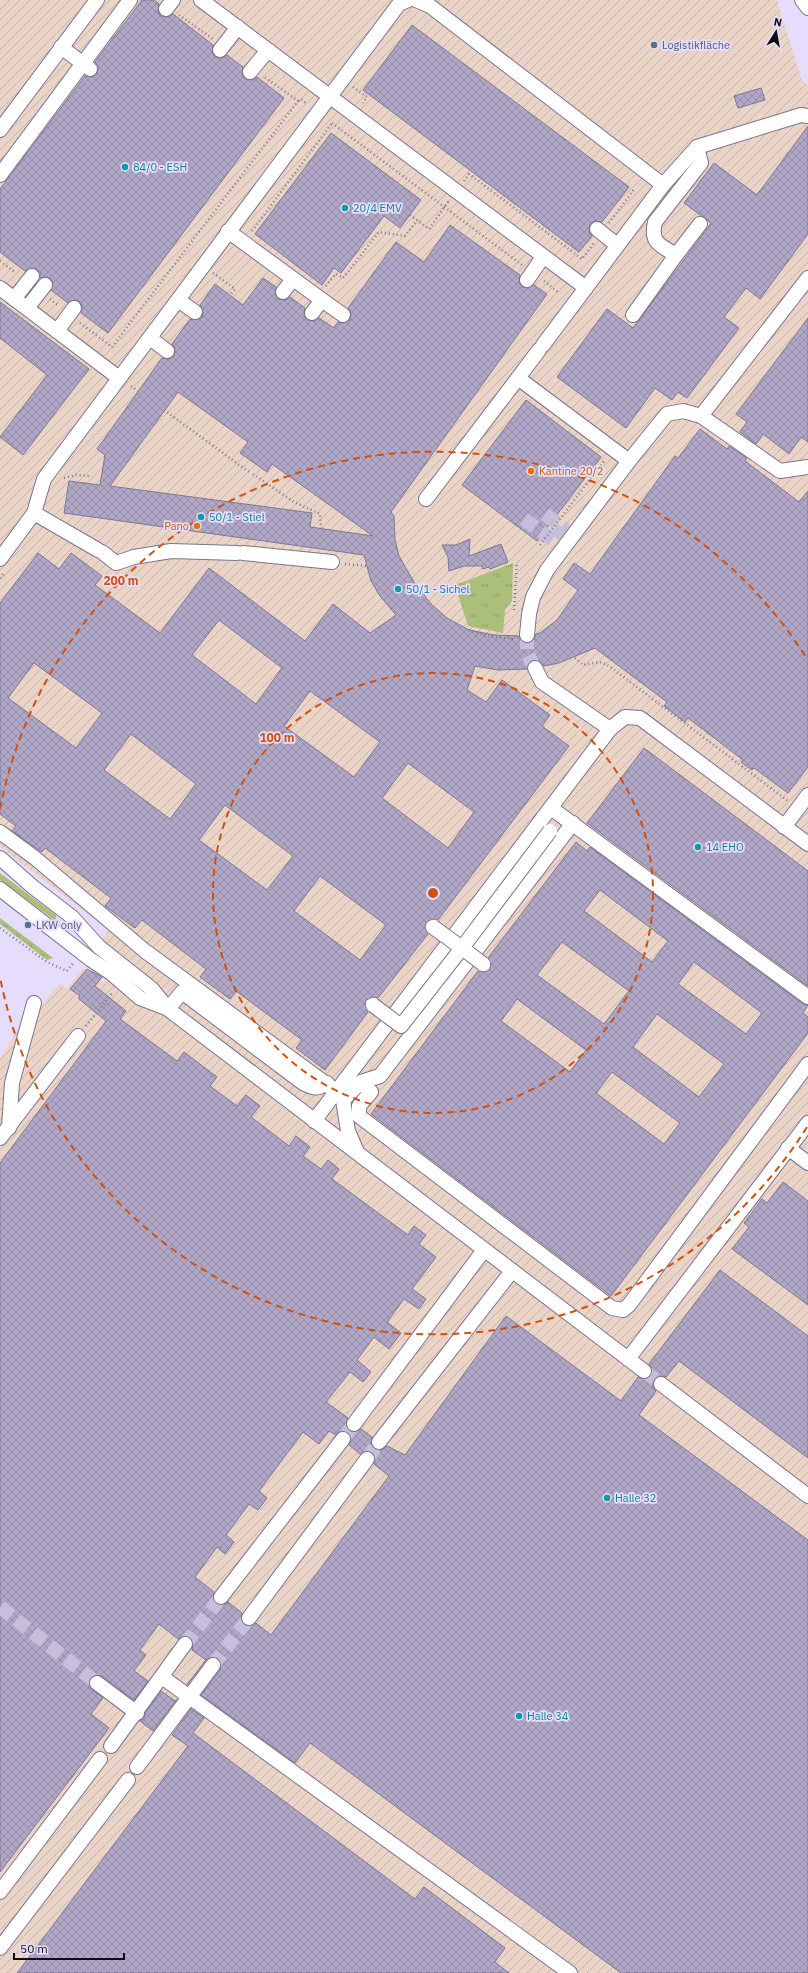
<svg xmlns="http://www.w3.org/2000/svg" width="808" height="1973" font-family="'IBM Plex Sans',sans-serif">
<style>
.industrial{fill:url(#industrial-furrows)}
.grass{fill:url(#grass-tufts)}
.building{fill:url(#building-cross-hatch);stroke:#7e7693;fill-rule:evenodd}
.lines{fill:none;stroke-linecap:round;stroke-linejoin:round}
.minor-tunnel{stroke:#c6beda;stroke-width:14;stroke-dasharray:14 7;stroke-linecap:butt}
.minor-casing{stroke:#7b7390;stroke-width:16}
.path{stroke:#7e788d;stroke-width:2.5;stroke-dasharray:1 3;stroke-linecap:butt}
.minor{stroke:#fff;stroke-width:14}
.minor-bridge-casing{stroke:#7b7390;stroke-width:16;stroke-linecap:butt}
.minor-bridge{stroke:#fff;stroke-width:14}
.ring{fill:none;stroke:#d2510d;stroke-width:2;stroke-dasharray:7 5}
.service-dot{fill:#5c6f8a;stroke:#e6ddfd;stroke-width:1.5}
.culture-dot{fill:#0f9aa8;stroke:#e6ddfd;stroke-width:1.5}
.food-dot{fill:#e8710a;stroke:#e6ddfd;stroke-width:1.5}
.labels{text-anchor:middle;stroke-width:3.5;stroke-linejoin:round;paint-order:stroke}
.service-label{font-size:11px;fill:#4e5e75;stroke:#e6ddfd;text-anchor:start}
.culture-label{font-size:11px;fill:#0d838f;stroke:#e6ddfd;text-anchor:start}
.food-label{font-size:11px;fill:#c56008;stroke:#e6ddfd;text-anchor:start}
.centre{fill:#d2510d;stroke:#e6ddfd;stroke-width:2}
.ring-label{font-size:12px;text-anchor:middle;font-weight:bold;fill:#d2510d;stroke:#e6ddfd;stroke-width:3.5;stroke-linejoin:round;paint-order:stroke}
</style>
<defs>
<pattern id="industrial-furrows" width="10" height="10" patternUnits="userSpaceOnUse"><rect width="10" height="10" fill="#ead4c7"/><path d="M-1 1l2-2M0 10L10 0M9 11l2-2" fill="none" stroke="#c8b5aa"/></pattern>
<pattern id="grass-tufts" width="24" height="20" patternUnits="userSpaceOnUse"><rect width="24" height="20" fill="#abbe7a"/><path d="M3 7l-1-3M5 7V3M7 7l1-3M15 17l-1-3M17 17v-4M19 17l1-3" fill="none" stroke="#92a269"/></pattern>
<pattern id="building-cross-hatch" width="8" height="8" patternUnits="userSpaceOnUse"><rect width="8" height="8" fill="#b0a7c6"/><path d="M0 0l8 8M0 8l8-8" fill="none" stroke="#968fa9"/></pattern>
</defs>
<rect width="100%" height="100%" fill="#e6ddfd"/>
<polygon class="industrial" points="0,0 777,0 802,81 808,85 808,1973 0,1973 0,1058 23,1021 35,1023 41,1006 60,984 66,989 82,970 87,969 104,983 123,955 101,941 109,930 0,847"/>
<g class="grass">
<polygon points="513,563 512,601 505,610 503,633 468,626 455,585"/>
<polygon points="0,873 56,915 56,919 54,920 0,880"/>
<polygon points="0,918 53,958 47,960 0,924"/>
</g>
<g class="building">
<polygon points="142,0 154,0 159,4 158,12 161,16 169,17 173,14 213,45 212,53 215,57 223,58 227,55 243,67 242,75 245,79 253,80 257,77 284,98 108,333 81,313 82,305 79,301 75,300 68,303 51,290 53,282 50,278 46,277 40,278 40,272 34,268 25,271 0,252 0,189 85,76 93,77 97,74 98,66 95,62"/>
<polygon points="412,25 629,187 602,222 594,221 590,224 589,232 592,236 579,252 363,90"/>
<polygon points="761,88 765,100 738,108 734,96"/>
<polygon points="808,126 808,234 760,299 746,288 724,317 739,328 687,398 678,392 672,400 655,388 626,428 557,377 607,309 633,328 707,229 711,223 684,203 714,163 757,195"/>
<polygon points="331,133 421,200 400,228 384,216 341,273 334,268 322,285 255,234"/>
<path d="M450,225L520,275L519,283L522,287L527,288L534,285L547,294L391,512L394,516L395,540L399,556L414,582L431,604L447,618L469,630L494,635L519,636L522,642L531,643L534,640L536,634L540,633L557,620L578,590L563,579L574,563L590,574L675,456L678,458L700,429L727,449L729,446L747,458L745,461L799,502L808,491V767L788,793L754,768L752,770L741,762L743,760L688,718L685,722L664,706L667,702L595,648L559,663L544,666L539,661L532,660L528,664L527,669L498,670L475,666L467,690L486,702L502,680L550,715L542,726L569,746L438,920L433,919L426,922L425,927L428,934L378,998L374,997L366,1000L365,1004L368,1012L325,1070L296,1048L302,1040L236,991L230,999L200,977L206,969L142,920L135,928L105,906L111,898L45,848L42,852L12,831L16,826L0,814V603L38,553L59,569L71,553L102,576L95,585L160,633L209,568L305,641L333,604L370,633L396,615L380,596L371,581L364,555L64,513L69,481L100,485L105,455L97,449L162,358L170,359L174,356L175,348L172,344L190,319L195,320L202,317L203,312L200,305L215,284L243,305L263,278L276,287L275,295L278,299L286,300L290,297L305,308L304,316L307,320L315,321L319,318L334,328L338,322L343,323L350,320L351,315L348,308L396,242L424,262ZM178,392L248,442L240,453L267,472L272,464L373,536L310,527L312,513L110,486ZM219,620L282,668L256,704L192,655ZM34,663L102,713L76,748L8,698ZM310,691L380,742L354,777L284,726ZM131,734L196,784L170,819L104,770ZM408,763L474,812L448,848L382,798ZM225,805L293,856L267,890L199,840ZM320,876L386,925L360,960L294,911Z"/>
<polygon points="0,302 89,369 23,455 0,437 47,375 0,338"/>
<polygon points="808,318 808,442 801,437 789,454 763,434 756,444 740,432 747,422 736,414"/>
<polygon points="526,400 601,457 537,541 462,485"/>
<polygon points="470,539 469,556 501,544 508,562 490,569 489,567 483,569 482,566 464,566 449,571 448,557 442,545 456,545"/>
<polygon points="644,748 808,871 808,986 587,823"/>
<path d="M576,842L587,851L590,847L803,1004L808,1005L803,1013L808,1017V1033L611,1296L371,1114L478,971L486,972L490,969L491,965L488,958ZM600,890L668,941L652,962L584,911ZM562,942L629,991L604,1024L537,975ZM694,962L762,1013L746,1034L678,984ZM517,999L586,1050L570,1072L501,1021ZM657,1014L724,1064L699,1097L633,1047ZM612,1072L680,1123L664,1144L596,1093Z"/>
<path d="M87,969L102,977L95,986L126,1011L120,1019L177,1061L184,1052L217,1077L210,1086L237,1106L246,1095L260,1106L251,1117L289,1146L296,1136L310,1147L303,1156L321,1169L328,1160L339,1169L332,1179L408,1235L414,1226L426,1235L419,1244L436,1257L412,1289L426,1299L419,1309L404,1299L387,1322L401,1333L389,1349L374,1337L357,1360L371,1372L363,1382L350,1372L326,1402L348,1418L346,1423L349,1431L353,1432L361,1429L372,1437L371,1445L374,1449L382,1450L387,1446L405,1455L506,1316L621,1401L638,1377L643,1379L651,1376L652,1368L649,1364L720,1270L808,1336V1458L679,1361L666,1377L658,1376L654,1379L653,1387L656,1391L639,1415L808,1540V1973H621L310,1743L295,1763L201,1695L220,1670L221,1662L218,1658L214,1657L206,1660L187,1685L206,1660L192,1650L193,1644L190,1637L185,1636L178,1639L159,1624L140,1650L146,1655L134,1671L148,1681L134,1700L102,1676L94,1675L90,1678L89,1687L103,1698L91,1714L109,1728L0,1872V1163L106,1021L78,998L80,996L70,989ZM329,1431L336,1435L340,1431L348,1432L351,1440L349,1445L360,1454L368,1451L372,1452L375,1460L374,1464L389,1476L271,1635L256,1623L248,1626L244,1625L241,1617L242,1613L228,1602L224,1605L216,1604L213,1600L214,1592L195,1577L217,1547L225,1554L234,1542L226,1535L249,1504L258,1510L267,1498L259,1491L303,1432L319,1444Z"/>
<polygon points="783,1182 808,1201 808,1305 732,1249 749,1227 744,1223 762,1199 767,1203"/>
<polygon points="161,1691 175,1701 177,1699 153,1731 140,1721 144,1718 145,1713"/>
<polygon points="191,1709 204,1718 193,1733 415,1899 424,1887 505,1948 495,1962 509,1973 17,1973 188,1746 172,1735"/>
</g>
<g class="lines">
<g class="minor-tunnel">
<polyline points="545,514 563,528 553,541"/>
<polyline points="524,519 557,543"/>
<polyline points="527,635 527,653 535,668"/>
<polyline points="644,1371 661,1384"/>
<polyline points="343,1439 354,1424"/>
<polyline points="367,1459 379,1442"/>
<polyline points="0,1607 97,1683"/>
<polyline points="185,1644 221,1597"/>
<polyline points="213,1665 249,1618"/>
</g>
<defs>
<g id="minor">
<polyline points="201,0 586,288"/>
<polyline points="416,0 430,6 663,185"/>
<polyline points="802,0 808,8"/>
<polyline points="166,9 173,0"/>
<polyline points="61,47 90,69"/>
<polyline points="220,50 238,27"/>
<polyline points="250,72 268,50"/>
<polyline points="0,130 97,0"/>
<path d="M697,147L701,163L655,222C650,243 660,245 676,255L700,224"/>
<polyline points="0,175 130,0"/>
<polyline points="597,229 617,245"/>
<polyline points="228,231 322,300"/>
<polyline points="527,280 543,257"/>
<polyline points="0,288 119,378"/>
<polyline points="283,292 293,279"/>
<polyline points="14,299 32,276"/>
<polyline points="178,300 195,312"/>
<polyline points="27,308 45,285"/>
<polyline points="312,313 322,300 343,315"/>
<polyline points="633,315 676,255"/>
<polyline points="57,331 74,308"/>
<polyline points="150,338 167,351"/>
<polyline points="543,345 663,185 697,147 801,115 808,116"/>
<polyline points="539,350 518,378 629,461 667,414 683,411 701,416 780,471 808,467"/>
<polyline points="701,416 808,278"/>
<polyline points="426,499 518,378"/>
<polyline points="34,513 98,550"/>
<polyline points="102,552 116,563 134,557 171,551 237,553"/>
<polyline points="243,553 332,562"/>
<polyline points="0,559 34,513 44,479 399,4 408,0"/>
<polyline points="527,635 529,614 533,597 547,570 629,461"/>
<polyline points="535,668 542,682 610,729"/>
<polyline points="551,808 808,997"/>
<polyline points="784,827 808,795"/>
<polyline points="0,832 35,858 145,951 337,1092 343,1100 348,1131 357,1152"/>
<polyline points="0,858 33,887 72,917 99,947 152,989 168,1009 644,1371"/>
<polyline points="0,889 90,959 111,973 140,998 166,1008"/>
<path d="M168,1009L182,992L303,1083C312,1088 318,1090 327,1083"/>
<polyline points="361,1082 371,1092 359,1106 359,1116 612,1308 623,1310 629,1305 808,1064"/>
<polyline points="343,1100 361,1082 380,1076 573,823"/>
<polyline points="314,1121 610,729 625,717 640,718 808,844"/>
<polyline points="9,1128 12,1083 34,1003"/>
<polyline points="0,1138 78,1036"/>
<polyline points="788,1148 808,1163"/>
<polyline points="628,1359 808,1123"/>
<polyline points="661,1384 808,1496"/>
<polyline points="354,1424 484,1250"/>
<polyline points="379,1442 512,1271"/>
<polyline points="221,1597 343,1439"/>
<polyline points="249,1618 367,1459"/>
<polyline points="162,1677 570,1973"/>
<polyline points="97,1683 137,1713"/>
<polyline points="111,1746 185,1644"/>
<polyline points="137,1767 213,1665"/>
<polyline points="0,1892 100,1759"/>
<polyline points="0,1948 128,1780"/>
</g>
</defs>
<use href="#minor" class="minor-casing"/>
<g class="path">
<polyline points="179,15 213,39"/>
<polyline points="353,87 367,97 363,103"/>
<polyline points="298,101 301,99 307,104"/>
<polyline points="332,123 522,265"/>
<polyline points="464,181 469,174 582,259 594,243"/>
<polyline points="410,215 429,229 449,201"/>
<polyline points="609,223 635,188"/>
<polyline points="252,231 332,123"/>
<polyline points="0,261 16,273"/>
<polyline points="213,273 235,289 230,295"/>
<polyline points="544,281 559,293"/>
<polyline points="326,286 336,274 343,278 379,232 405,236 417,220"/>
<polyline points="50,299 59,306"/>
<polyline points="80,323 112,347 298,101 263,76"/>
<polyline points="131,386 138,391"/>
<polyline points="164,410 249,472"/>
<polyline points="253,474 294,502 320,514 321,528"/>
<polyline points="64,478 76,475 90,476"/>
<polyline points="540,545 605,460"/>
<polyline points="345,564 366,566"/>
<polyline points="0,578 5,572"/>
<polyline points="514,610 517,562"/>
<polyline points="469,630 488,636 512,639 512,637"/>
<polyline points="575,658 583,665 600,662 609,666 788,801"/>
<polyline points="0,928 47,962 67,971 74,962"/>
<polyline points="86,1026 113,992"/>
</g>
<use href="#minor" class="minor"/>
<defs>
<g id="minor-bridge">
<polyline points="433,927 462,948 550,831"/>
<polyline points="373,1005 401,1026 462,948 483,964"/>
</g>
</defs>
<use href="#minor-bridge" class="minor-bridge-casing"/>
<use href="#minor-bridge" class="minor-bridge"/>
</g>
<g class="ring">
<circle cx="433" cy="893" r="220"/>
<path d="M807 1127A441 441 0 0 1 0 977M0 809A441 441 0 0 1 807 659"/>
</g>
<g class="service-dot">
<circle cx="654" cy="45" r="4"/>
<circle cx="28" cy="925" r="4"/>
</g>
<g class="culture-dot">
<circle cx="125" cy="167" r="4"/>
<circle cx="345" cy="208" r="4"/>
<circle cx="201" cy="517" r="4"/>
<circle cx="398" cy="589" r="4"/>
<circle cx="698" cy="847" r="4"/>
<circle cx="607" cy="1498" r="4"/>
<circle cx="519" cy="1716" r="4"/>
</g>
<g class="food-dot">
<circle cx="531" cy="471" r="4"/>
<circle cx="197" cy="526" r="4"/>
</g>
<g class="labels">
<g class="service-label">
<text x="662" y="49">Logistikfläche</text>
<text x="36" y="929">LKW only</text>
</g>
<g class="culture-label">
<text x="133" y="171">84/0 - ESH</text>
<text x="353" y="212">20/4 EMV</text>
<text x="209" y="521">50/1 - Stiel</text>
<text x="406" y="593">50/1 - Sichel</text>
<text x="706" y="851">14 EHO</text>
<text x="615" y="1502">Halle 32</text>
<text x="527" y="1720">Halle 34</text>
</g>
<g class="food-label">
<text x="539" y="475">Kantine 20/2</text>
<text x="189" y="530" text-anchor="end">Pano</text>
</g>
</g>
<circle cx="433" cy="893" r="6" class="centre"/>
<g class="ring-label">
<text x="121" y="585">200 m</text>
<text x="277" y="742">100 m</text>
</g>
<g transform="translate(776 32) rotate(11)" stroke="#e6ddfd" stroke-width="3" paint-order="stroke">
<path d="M0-3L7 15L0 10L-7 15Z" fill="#0f0c16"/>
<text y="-6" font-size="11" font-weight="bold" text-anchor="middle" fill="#0f0c16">N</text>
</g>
<path d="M14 1953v6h110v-6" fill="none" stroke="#0f0c16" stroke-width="2"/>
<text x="20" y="1953" font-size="12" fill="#0f0c16" stroke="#e6ddfd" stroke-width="3" paint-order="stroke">50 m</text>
</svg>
